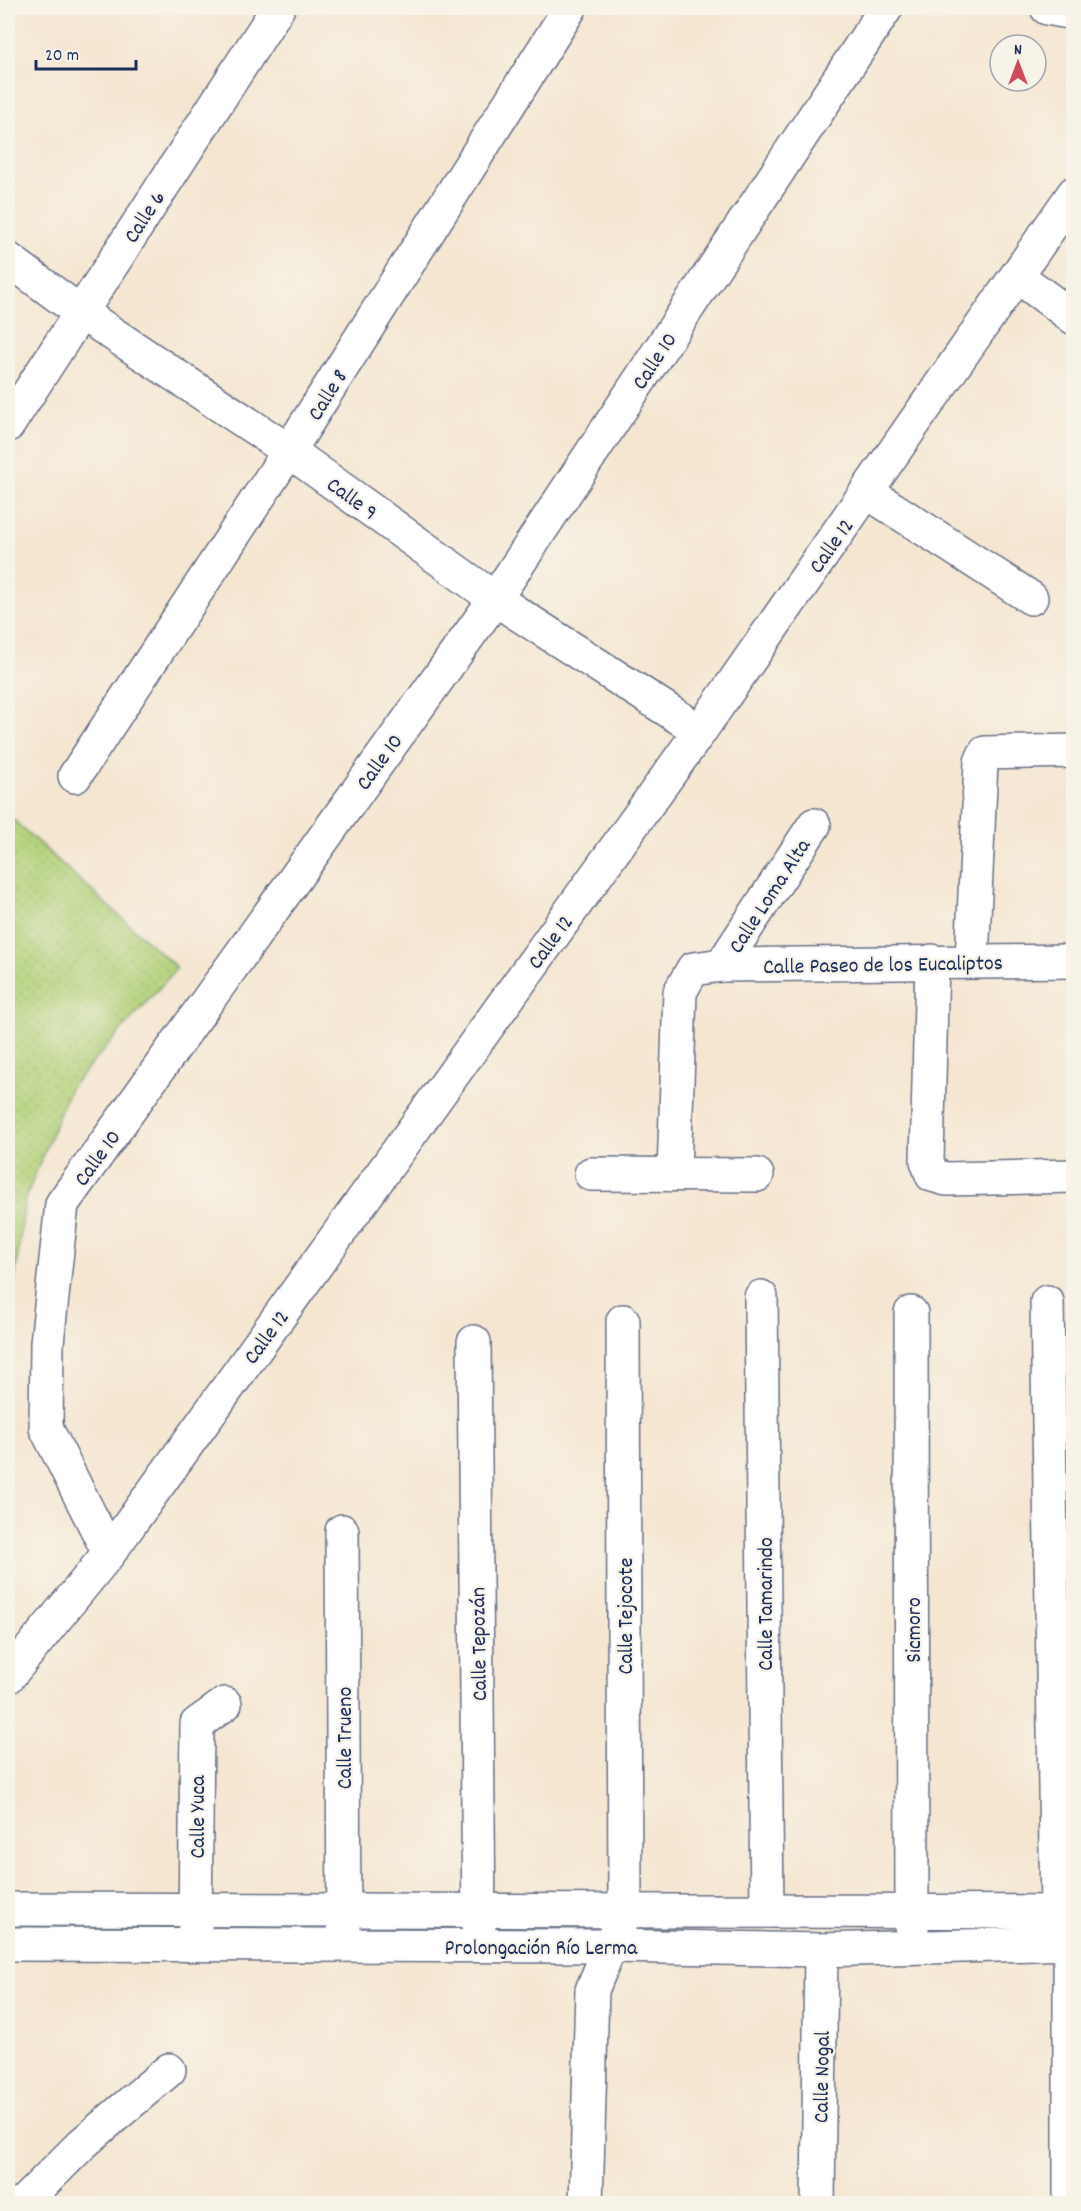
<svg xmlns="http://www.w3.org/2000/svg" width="1081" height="2211" font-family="Dekko,sans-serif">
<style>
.grass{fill:url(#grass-dots);stroke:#66806a;stroke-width:1.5}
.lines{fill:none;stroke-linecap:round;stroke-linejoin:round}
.minor-casing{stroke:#676f86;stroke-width:36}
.minor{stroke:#fff;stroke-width:33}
.labels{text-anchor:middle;stroke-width:4.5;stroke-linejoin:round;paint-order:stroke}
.street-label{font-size:22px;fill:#1b2f5e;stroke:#f7f3e8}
</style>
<defs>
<pattern id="grass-dots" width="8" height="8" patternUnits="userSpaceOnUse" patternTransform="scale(1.5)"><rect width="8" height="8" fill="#b1d077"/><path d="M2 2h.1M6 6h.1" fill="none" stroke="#98b369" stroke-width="1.8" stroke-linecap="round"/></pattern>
</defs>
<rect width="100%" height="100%" fill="#f7f3e8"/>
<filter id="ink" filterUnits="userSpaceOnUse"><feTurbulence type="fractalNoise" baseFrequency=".0167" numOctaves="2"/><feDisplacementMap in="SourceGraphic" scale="12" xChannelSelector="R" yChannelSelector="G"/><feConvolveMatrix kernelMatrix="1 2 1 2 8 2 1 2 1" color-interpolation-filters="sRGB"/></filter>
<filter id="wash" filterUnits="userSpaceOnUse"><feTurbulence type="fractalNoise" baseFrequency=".008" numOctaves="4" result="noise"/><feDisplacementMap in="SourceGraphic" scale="24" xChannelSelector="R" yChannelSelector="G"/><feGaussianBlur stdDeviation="1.35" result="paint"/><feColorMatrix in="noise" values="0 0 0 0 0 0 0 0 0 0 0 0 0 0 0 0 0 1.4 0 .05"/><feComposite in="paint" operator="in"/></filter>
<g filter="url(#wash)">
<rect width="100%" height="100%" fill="#f5e6d1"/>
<polygon class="grass" points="8,815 177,968 70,1088 25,1200 8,1331"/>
</g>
<g filter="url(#ink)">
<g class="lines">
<defs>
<g id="minor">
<polyline points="1047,8 1074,13"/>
<polyline points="8,259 80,312 289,451 495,599 700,731"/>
<polyline points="1017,276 1074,318"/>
<polyline points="8,425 278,8"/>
<polyline points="867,492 1031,598"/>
<polyline points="75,776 289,451 570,8"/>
<polyline points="932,961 927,1161 932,1175 946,1179 1074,1176"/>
<polyline points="972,961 981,762 985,753 1074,751"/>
<polyline points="722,965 814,825"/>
<polyline points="591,1174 757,1175"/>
<polyline points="674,1174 680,992 693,969 722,965 1074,961"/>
<polyline points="761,1297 767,1911"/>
<polyline points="1047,1302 1057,1911 1070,1943 1070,2204"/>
<polyline points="911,1313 912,1934"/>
<polyline points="474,1342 479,1932"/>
<polyline points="342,1531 344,1932"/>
<polyline points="109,1553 46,1428 47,1343 62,1204 495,599 886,8"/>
<polyline points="8,1677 109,1553 700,731 1074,193"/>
<polyline points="8,1909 1074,1912"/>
<polyline points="195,1931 197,1724 225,1704"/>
<polyline points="8,1944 610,1946 821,1950 1074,1943"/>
<polyline points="22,2204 82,2144 169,2070"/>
<polyline points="586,2204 592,1990 625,1911 623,1321"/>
<polyline points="818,2204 821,1950"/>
</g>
</defs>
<use href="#minor" class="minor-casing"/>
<use href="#minor" class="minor"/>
</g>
</g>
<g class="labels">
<g class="street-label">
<text transform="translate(143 216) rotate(-57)" y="8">Calle 6</text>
<text transform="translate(653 360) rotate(-57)" y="8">Calle 10</text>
<text transform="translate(326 394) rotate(-58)" y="8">Calle 8</text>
<text transform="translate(353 497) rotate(36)" y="8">Calle 9</text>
<text transform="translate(830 545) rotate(-55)" y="8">Calle 12</text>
<text transform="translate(378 761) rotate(-54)" y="8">Calle 10</text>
<text transform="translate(768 895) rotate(-57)" y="8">Calle Loma Alta</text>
<text transform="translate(549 941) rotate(-54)" y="8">Calle 12</text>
<text transform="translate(883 963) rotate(-1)" y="8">Calle Paseo de los Eucaliptos</text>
<text transform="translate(96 1157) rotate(-54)" y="8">Calle 10</text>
<text transform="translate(265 1336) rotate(-54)" y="8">Calle 12</text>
<text transform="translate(764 1604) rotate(-90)" y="8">Calle Tamarindo</text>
<text transform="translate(624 1616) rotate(-90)" y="8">Calle Tejocote</text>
<text transform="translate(912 1630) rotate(-90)" y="8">Sicmoro</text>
<text transform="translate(477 1644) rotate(-91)" y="8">Calle Tepozán</text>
<text transform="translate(343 1738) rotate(-90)" y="8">Calle Trueno</text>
<text transform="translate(196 1817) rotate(-90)" y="8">Calle Yuca</text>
<text x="541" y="1954">Prolongación Río Lerma</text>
<text transform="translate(820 2077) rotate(-89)" y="8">Calle Nogal</text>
</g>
</g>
<rect width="1081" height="2211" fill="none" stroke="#f7f3e8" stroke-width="30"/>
<g transform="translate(1018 63)"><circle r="28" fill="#f7f3e8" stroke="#9fa5b1" stroke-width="1.5"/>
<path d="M0-4.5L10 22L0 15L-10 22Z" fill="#d1495b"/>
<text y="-9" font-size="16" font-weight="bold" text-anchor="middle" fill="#1b2f5e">N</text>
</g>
<path d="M36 60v9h100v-9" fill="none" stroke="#1b2f5e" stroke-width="3"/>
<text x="45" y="60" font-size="18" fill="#1b2f5e" stroke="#f7f3e8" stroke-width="4.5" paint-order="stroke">20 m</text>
</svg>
